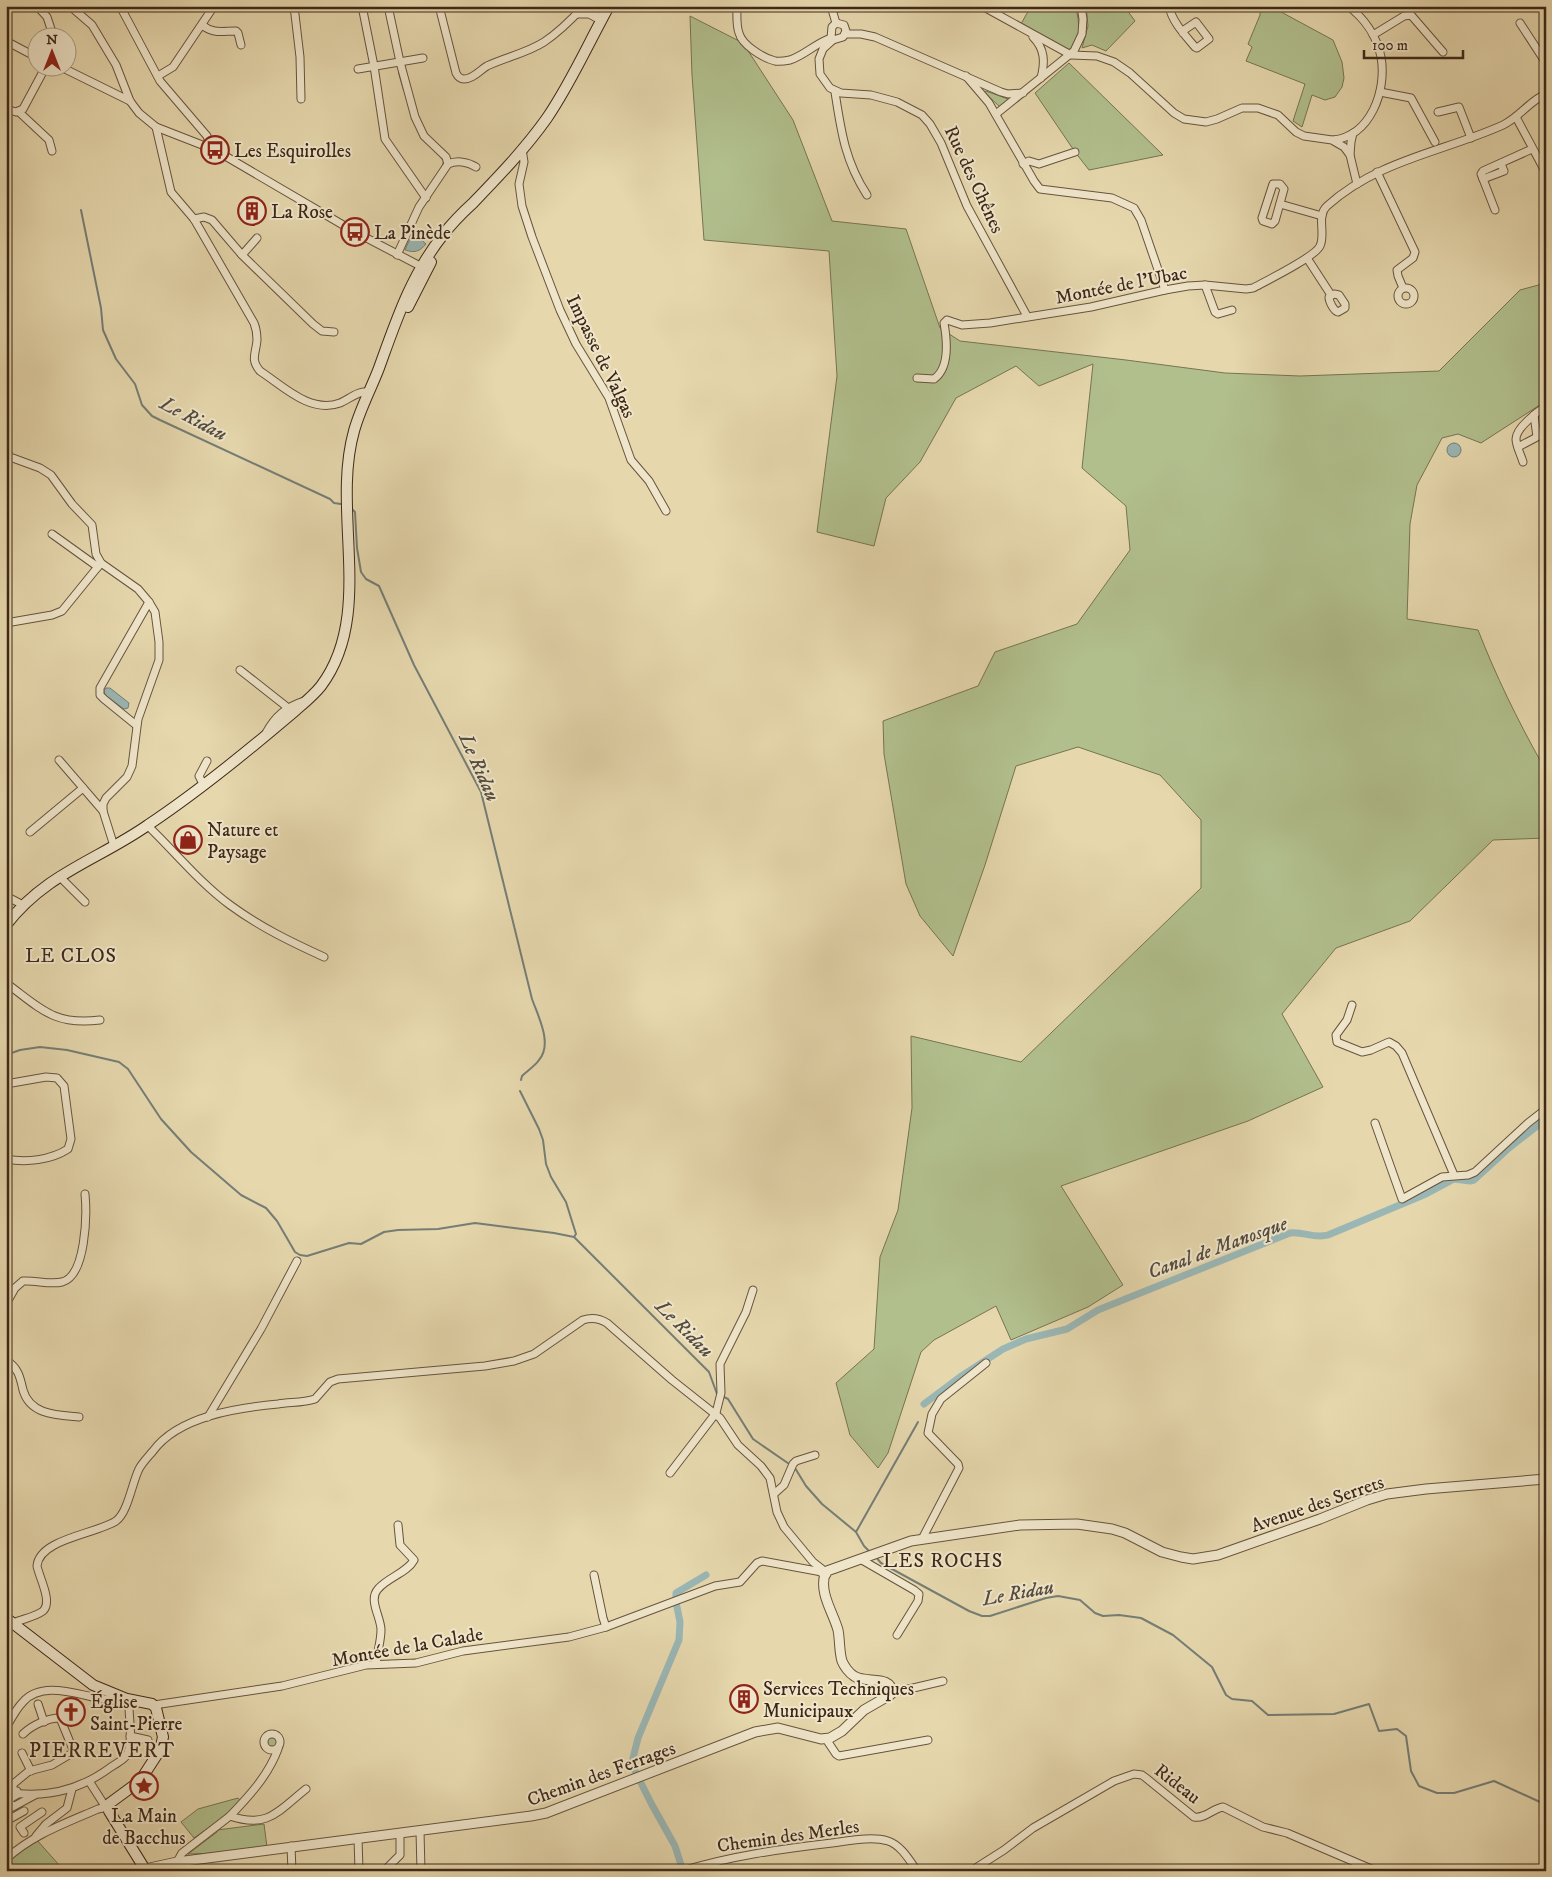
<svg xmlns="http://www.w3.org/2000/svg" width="1552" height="1877" font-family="'IM FELL DW Pica',serif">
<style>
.green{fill:#b1bf8d;stroke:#777452}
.water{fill:#9ab7b5;stroke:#757e76}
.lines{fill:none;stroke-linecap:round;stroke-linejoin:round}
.stream{stroke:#757e76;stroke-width:2}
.canal{stroke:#9ab7b5;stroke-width:7}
.minor-casing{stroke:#67543d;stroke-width:9}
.tertiary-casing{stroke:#67543d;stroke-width:11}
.secondary-casing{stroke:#3d2818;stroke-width:12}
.minor{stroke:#efe5ca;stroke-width:7}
.tertiary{stroke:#efe5ca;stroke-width:9}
.secondary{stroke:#efe5ca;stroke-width:10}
.labels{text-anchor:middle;stroke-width:4;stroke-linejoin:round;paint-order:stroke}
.poi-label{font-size:19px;fill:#3d2818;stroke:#efe5ca;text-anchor:start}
.street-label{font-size:19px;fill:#3d2818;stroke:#efe5ca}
.water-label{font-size:20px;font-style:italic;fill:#544c3f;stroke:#efe5ca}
.neighbourhood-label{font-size:20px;letter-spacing:1px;fill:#3d2818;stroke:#efe5ca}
.quarter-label{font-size:21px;letter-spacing:1px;fill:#3d2818;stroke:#efe5ca}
</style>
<rect width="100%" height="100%" fill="#e6d7ad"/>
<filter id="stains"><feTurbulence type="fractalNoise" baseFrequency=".004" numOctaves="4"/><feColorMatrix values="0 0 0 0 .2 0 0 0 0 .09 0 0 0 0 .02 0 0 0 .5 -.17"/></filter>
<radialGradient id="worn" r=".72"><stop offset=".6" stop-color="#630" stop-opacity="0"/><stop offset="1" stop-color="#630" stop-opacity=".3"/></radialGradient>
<g class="green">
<path d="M1031,6H1075C1079,18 1084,47 1067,50L1021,24Z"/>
<polygon points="1086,6 1124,6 1135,21 1106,51 1092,45 1082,48 1088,26"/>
<polygon points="1260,6 1270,6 1333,40 1342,62 1344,78 1342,87 1335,97 1325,100 1312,95 1302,127 1293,121 1305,84 1246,61 1252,47 1248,44 1260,15"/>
<path d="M690,16L743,43L793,120L832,221L906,229L940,328L960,341L1126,360L1225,373L1300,376L1439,371L1520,290L1546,283V401L1481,443L1458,434L1442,438L1417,485L1410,524L1407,619L1478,630C1496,676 1517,719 1541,762L1546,763V838L1493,840L1410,921L1336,948L1282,1014L1323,1087L1248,1121L1061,1186L1123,1285L1088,1307L1011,1340L996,1306L934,1340L921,1352L888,1453L878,1468L850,1435L836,1383L874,1349L880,1257L898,1210L912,1108L911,1036L1021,1062L1201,888V820L1160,775L1078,747L1016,766L985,865L953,956L920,916L906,884L884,754L883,721L978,686L995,652L1077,624L1130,550L1126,506L1082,468L1093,364L1039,386L1016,366L956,398L920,462L886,498L874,546L817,532L837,376L829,251L704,240L692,75Z"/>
<polygon points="1069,63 1163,155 1089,170 1075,152 1035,93"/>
<polygon points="986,91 1008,99 1008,101 1000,107 984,92"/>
<circle cx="272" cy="1742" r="5.5"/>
<polygon points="238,1798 241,1801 224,1817 194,1838 181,1822 198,1809"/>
<polygon points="264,1824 267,1847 220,1853 188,1854 217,1832 217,1830"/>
<polygon points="36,1839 60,1866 54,1871 14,1871 7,1863"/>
</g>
<g class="water">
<path d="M413,232L426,244C419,252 415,253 405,250Z"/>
<circle cx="1454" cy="450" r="7"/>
<polygon points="106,688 110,688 129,703 128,708 124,709 105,695 104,691"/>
</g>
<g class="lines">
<g class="stream">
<polyline points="399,73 404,90"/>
<polyline points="439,154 444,161 443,165"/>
<polyline points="81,210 101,308 103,330 116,359 135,384 142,405 152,416 160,420 330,499 334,503 341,504"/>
<path d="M351,508L355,512L357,548L361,572L366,579L379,586L414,665L481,792L532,999C538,1016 553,1044 539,1060C535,1066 527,1071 522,1076L521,1080"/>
<polyline points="6,1055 20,1050 40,1047 67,1050 119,1062 128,1069 161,1119 191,1152 241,1195 266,1208 277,1221 295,1252 300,1255 307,1256 349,1243 361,1244 384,1232 398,1230 438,1229 475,1223 554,1233 574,1237 709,1372 717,1394"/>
<polyline points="520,1091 539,1129 543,1140 546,1164 551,1177 566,1202 576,1234 574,1237"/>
<polyline points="722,1396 728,1399 753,1439 795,1468 806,1486 822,1504 856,1532 864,1546 871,1553"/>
<polyline points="856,1532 918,1422"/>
<polyline points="875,1556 881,1563 969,1611 982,1616 990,1616 1046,1598 1058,1596 1080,1600 1095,1613 1103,1616 1119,1615 1141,1618 1173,1635 1212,1667 1226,1695 1232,1699 1252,1701 1268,1715 1334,1714 1369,1704 1379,1731 1397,1729 1406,1736 1411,1771 1419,1786 1437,1793 1454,1793 1494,1781 1540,1802 1546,1808"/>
</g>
<g class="canal">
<path d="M924,1404L960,1377L1003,1349L1026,1339L1067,1329L1098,1310L1290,1233C1303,1231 1314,1239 1328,1235L1426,1194L1454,1179L1470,1181L1474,1180L1509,1148L1546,1119"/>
<polyline points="683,1871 675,1846 651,1803 634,1769 633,1758 638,1738 679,1640 680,1622 676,1602 676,1593 706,1575"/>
<polyline points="726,1871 743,1868 759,1871"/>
</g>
<defs>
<g id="minor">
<polyline points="37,6 47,17 54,38"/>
<path d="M70,6L92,25L116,65L130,101L139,113L156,127L171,192L194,219L254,323C256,328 257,334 257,340C256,354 250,359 260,371C283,386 310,414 340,403C348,400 359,390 368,392"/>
<polyline points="120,6 160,81 207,136 211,148"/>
<polyline points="294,6 300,57 301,99"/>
<polyline points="362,6 374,66 385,139 426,198"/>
<polyline points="388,6 400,62 415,117 424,136 446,157 448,164 419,207 397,255"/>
<path d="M439,6L456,73C458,77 460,79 464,79C473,79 480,70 487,66C506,57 527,53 544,42C559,32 572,19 584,6"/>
<path d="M737,6C737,15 736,25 739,33C742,45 763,58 775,61C780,62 785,61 790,60C805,55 816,43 831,38"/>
<polyline points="831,6 836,23"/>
<polyline points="982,6 1071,55 1097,56 1114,62 1130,73 1174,113 1184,119 1206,122 1217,119 1242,108 1258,108 1278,115 1296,132 1304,136 1332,140 1344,147 1350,155 1357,184"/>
<path d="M1169,6C1172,22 1185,35 1195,47L1197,48L1209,39L1196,22L1184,30L1183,33"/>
<polyline points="832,10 846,6"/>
<polyline points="577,14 589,14 601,20"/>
<polyline points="595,17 598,6"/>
<polygon points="836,23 844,25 846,31 843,37 833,40 831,38 832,27"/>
<polyline points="1520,23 1546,63"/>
<path d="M202,25C213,34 222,31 236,31L238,33L241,45"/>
<polyline points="845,34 861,34 875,37 1001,92 1008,94 1023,93"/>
<polyline points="1373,35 1404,16 1411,15 1443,52"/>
<path d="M1033,37C1045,49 1045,62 1041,78"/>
<polyline points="833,40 823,49 819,59 820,74 830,88 841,93 871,95 897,102 922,115 930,124 941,143 967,206 1027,316"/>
<polyline points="6,41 38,58"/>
<polyline points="63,68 130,101"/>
<polyline points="358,69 423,58"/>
<polyline points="158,76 173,67 214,6"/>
<polyline points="966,76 989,103 1034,181 1040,189 1112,198 1134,208 1141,220 1165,290"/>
<path d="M835,92C841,131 845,161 867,195"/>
<polyline points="1380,92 1411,98 1435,142"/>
<polyline points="6,109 16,112 23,109 45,68"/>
<polyline points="19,112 49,140 52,151"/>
<polyline points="1438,112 1459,107 1471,138"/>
<polyline points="996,114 1074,51 1082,34 1083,19 1081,6"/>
<polyline points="1516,117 1546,173"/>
<polyline points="156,127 215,150 355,232 424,268"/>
<path d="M1333,140C1371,136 1387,90 1381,57C1377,36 1364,18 1348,6"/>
<polyline points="522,149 524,162 519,184 522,206 532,237 560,310 576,344 609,398 631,460 649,481 666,511"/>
<polyline points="1350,155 1351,142 1353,133"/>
<path d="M448,164C457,160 468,162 476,167"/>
<polyline points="1023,164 1029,161 1039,164 1075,152"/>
<polyline points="1501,164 1504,171 1483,179 1481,174 1483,171 1532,149"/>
<polyline points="1377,172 1415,252 1413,258 1397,270 1398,276 1403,288"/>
<polyline points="1483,179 1495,210"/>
<polygon points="1273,184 1280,184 1284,189 1275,221 1272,224 1263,221 1262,218"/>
<polyline points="1280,204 1322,216"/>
<polyline points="194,219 204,217 212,220 242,255 313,324 322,331 334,332"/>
<polyline points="242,255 257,238"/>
<polyline points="1307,258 1331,295"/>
<polyline points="1205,285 1215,312 1218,314 1232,310"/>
<circle cx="1406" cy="296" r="8"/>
<path d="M1334,294L1339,295L1345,304V308L1338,312C1334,311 1329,302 1329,297Z"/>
<path d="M917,378L934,379C950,368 947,340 944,323L947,320L962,325L990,323L1091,307L1165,290L1188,286L1205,285L1246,289L1253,288C1266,281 1315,257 1320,246C1326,233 1316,216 1327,206C1378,160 1443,152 1503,125C1520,117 1529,101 1546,94"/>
<polyline points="1518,447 1537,437 1534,415"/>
<polyline points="6,449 10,457 40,468 51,475 72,504 92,525 96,554 101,563 138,589 149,602 155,612 159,642 159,660 138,719 132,766 127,777 106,798 103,804 103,811 114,846"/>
<path d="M1523,462C1521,455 1516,446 1516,439C1516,428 1537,412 1546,406"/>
<polyline points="52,534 98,567"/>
<polyline points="6,623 52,615 62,611 101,563"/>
<polyline points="240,670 287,707"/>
<polyline points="136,725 104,699 100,695 100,688 149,602"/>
<path d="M266,733C275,716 286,707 304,701"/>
<polyline points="59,760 103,811"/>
<polyline points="203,784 199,776 207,761"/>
<path d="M148,826C175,852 200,883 230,905C260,927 291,942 324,957"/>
<polyline points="30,832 83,788"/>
<polyline points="59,876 85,902"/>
<polyline points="6,896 23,905"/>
<path d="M6,983C40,1008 54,1026 100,1020"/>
<polyline points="1352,1005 1347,1020 1336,1035 1337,1042 1362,1052 1371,1050 1389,1042 1396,1046 1402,1053 1454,1175"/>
<path d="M6,1084L46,1077L57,1078L64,1086L71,1139L68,1149C51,1160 26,1163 6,1159"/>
<polyline points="1375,1123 1402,1199 1442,1177 1468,1175 1475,1172 1528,1123 1546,1109"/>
<path d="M6,1304L15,1288L23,1281C36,1280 49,1285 62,1282C86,1276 87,1215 85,1194"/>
<path d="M6,1360C18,1368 20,1376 23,1390C30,1415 57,1415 79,1417"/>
<polyline points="208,1417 261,1329 297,1261"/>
<polyline points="670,1473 716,1413 721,1393 720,1364 746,1312 753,1290"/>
<polyline points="774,1494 784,1485 793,1464 796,1461 815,1455"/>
<polyline points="922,1539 959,1468 958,1464 928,1433 932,1414 941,1399 986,1363"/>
<polyline points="862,1560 914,1590 919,1594 918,1601 897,1635"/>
<polyline points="594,1575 603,1618 606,1627"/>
<path d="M13,1623C22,1619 35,1617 43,1611C53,1602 39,1577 37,1566C39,1539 96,1534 116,1521C128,1512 132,1483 139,1469C142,1463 148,1457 153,1451C179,1416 237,1408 278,1404C290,1402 303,1403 315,1399L330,1382L338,1379L485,1366L514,1361L534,1354L583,1320C592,1317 599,1318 607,1323L672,1380L720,1418L738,1445L761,1466L770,1478L777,1512L784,1527L813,1562L822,1569"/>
<path d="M376,1664C377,1653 381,1641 381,1630C381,1617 368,1600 378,1589C388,1577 407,1573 414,1560L400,1545L398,1525"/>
<polyline points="892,1693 943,1681"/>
<polyline points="38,1704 44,1722"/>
<polyline points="154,1705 282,1686 366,1665 416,1663 463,1651 569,1637 606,1627 715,1586 740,1582 757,1563 762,1561 822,1572"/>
<path d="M6,1728C11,1719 16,1709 23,1702C47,1675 94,1704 124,1700"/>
<circle cx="272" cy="1742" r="8"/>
<polyline points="130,1736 148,1740"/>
<polyline points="826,1739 836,1754 839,1756 928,1740"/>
<polyline points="22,1753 31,1771"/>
<polyline points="6,1781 13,1786 12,1790 17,1791 18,1794 8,1800 11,1804 6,1807"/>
<polyline points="89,1781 105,1806"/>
<path d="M6,1790L29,1771L52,1765L74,1752L60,1718C48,1718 32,1725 23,1734"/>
<path d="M6,1792C45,1799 80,1790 111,1767C117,1763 126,1759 128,1752C133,1738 129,1720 129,1706"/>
<polyline points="9,1809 35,1795"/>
<path d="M230,1816C249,1796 268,1776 278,1749"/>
<polyline points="6,1821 24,1811"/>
<polyline points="420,1831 421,1871"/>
<polyline points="24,1833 20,1827 42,1812"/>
<polyline points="36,1836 46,1824 67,1808 72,1789"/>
<polyline points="358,1838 359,1871"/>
<polyline points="291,1846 292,1871"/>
<path d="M6,1859C32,1835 66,1823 98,1809L108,1807"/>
<path d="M177,1862L182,1853L230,1816C268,1829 278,1811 306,1789"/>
<polyline points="384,1871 400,1855 400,1833"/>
<path d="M682,1871C730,1856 781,1849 832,1843C849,1841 871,1836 888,1841C901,1845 910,1861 917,1871"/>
<path d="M971,1871L1004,1850L1033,1828L1114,1781L1134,1774L1142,1775L1146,1778L1194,1817C1205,1819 1212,1809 1223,1807L1263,1827L1287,1833L1376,1871"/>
</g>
<g id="tertiary">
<polyline points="822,1572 826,1574 827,1571 911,1541 1020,1525 1077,1524 1112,1529 1125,1533 1162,1552 1181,1557 1193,1559 1218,1555 1320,1519 1367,1500 1387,1494 1426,1489 1546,1479"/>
<path d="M145,1869L177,1862L531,1816L546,1813L755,1732L778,1728L821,1739L830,1738L842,1731L864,1710L890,1695L892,1693C892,1674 865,1684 854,1676C849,1673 844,1666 842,1661C839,1651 840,1640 838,1630C833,1612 819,1593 825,1574"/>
</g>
<g id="secondary">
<polyline points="408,307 431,262"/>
<path d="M6,925C46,873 98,860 148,825C199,791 248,751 295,711C304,703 314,695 321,686C375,614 331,512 354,431C360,409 371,389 379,368C396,321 411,275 443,235C452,223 462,213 473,203C499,176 525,149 547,118C571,83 588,44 609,6"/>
<polyline points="6,1618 93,1685 127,1699 152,1704 156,1708 163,1737 160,1750 140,1781 110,1803 108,1805 109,1811 146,1871"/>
</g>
</defs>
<use href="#minor" class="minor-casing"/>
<use href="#tertiary" class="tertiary-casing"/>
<use href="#secondary" class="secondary-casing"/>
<use href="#minor" class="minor"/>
<use href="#tertiary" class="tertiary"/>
<use href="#secondary" class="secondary"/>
</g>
<defs>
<symbol id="bus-ring" viewBox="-11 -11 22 22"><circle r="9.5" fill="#efe5ca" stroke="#8f2418" stroke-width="1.5"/><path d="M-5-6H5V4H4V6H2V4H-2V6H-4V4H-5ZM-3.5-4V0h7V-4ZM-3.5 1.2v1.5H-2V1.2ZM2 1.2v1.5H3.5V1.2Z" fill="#8f2418"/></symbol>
<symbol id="building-ring" viewBox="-11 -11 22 22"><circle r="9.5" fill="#efe5ca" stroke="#8f2418" stroke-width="1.5"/><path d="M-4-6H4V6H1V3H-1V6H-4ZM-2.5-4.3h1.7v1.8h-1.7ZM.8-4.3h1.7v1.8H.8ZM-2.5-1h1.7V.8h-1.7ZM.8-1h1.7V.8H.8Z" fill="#8f2418"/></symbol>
<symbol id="shop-ring" viewBox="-11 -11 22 22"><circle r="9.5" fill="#efe5ca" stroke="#8f2418" stroke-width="1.5"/><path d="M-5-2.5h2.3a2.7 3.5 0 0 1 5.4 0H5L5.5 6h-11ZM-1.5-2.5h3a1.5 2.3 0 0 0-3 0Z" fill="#8f2418"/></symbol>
<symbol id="church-ring" viewBox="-11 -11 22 22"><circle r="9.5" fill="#efe5ca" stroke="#8f2418" stroke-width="1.5"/><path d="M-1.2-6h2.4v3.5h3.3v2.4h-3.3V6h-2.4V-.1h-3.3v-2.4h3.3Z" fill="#8f2418"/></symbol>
<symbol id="sight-ring" viewBox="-11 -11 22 22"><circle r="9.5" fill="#efe5ca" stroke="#8f2418" stroke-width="1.5"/><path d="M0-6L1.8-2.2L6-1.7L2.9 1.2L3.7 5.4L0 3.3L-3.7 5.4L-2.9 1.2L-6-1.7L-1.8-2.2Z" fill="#8f2418"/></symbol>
</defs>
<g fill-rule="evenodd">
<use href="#bus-ring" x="199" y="134" width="32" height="32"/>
<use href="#building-ring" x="236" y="195" width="32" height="32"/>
<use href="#bus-ring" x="339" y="216" width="32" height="32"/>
<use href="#shop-ring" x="172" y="824" width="32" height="32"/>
<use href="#building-ring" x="728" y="1683" width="32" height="32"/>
<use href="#church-ring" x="55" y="1696" width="32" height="32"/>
<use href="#sight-ring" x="128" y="1770" width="32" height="32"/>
</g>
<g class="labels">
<g class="poi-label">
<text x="234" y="157">Les Esquirolles</text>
<text x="271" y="218">La Rose</text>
<text x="374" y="239">La Pinède</text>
<text x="207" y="836">Nature et<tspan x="207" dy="22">Paysage</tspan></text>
<text x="763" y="1695">Services Techniques<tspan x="763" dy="22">Municipaux</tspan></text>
<text x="90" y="1708">Église<tspan x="90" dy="22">Saint-Pierre</tspan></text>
<text x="144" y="1822" text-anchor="middle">La Main<tspan x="144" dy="22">de Bacchus</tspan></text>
</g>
<g class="street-label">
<text transform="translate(975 179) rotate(65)" y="7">Rue des Chênes</text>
<text transform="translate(1121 284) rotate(-11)" y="7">Montée de l'Ubac</text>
<text transform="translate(602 356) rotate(64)" y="7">Impasse de Valgas</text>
<text transform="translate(1317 1503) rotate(-19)" y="7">Avenue des Serrets</text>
<text transform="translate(407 1646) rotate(-10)" y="7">Montée de la Calade</text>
<text transform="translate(601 1773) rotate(-20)" y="7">Chemin des Ferrages</text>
<text transform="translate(1178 1783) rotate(38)" y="7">Rideau</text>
<text transform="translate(788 1835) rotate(-8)" y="7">Chemin des Merles</text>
</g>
<g class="water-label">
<text transform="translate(194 418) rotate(28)" y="7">Le Ridau</text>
<text transform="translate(480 767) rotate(66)" y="7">Le Ridau</text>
<text transform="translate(1217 1247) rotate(-20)" y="7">Canal de Manosque</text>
<text transform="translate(685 1328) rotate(45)" y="7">Le Ridau</text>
<text transform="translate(1018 1592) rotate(-10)" y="7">Le Ridau</text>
</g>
<g class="neighbourhood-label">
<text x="71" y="962">LE CLOS</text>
<text x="943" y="1567">LES ROCHS</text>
</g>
<g class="quarter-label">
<text x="102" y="1757">PIERREVERT</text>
</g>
</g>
<rect width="1552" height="1877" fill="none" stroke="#e6d7ad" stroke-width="25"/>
<rect x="8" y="8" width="1537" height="1862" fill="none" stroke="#3d2818" stroke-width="2.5"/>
<rect x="12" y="12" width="1527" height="1852" fill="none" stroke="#3d2818"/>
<g transform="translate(52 52)"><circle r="24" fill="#efe5ca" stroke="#a89983"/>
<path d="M0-4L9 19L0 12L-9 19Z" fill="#8f2418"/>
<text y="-8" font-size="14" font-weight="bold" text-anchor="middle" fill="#3d2818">N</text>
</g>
<path d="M1364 50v8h99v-8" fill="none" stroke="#3d2818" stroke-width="2.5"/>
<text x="1372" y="50" font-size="15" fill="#3d2818" stroke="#efe5ca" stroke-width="4" paint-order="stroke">100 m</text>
<rect width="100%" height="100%" filter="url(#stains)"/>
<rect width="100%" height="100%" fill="url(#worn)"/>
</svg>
